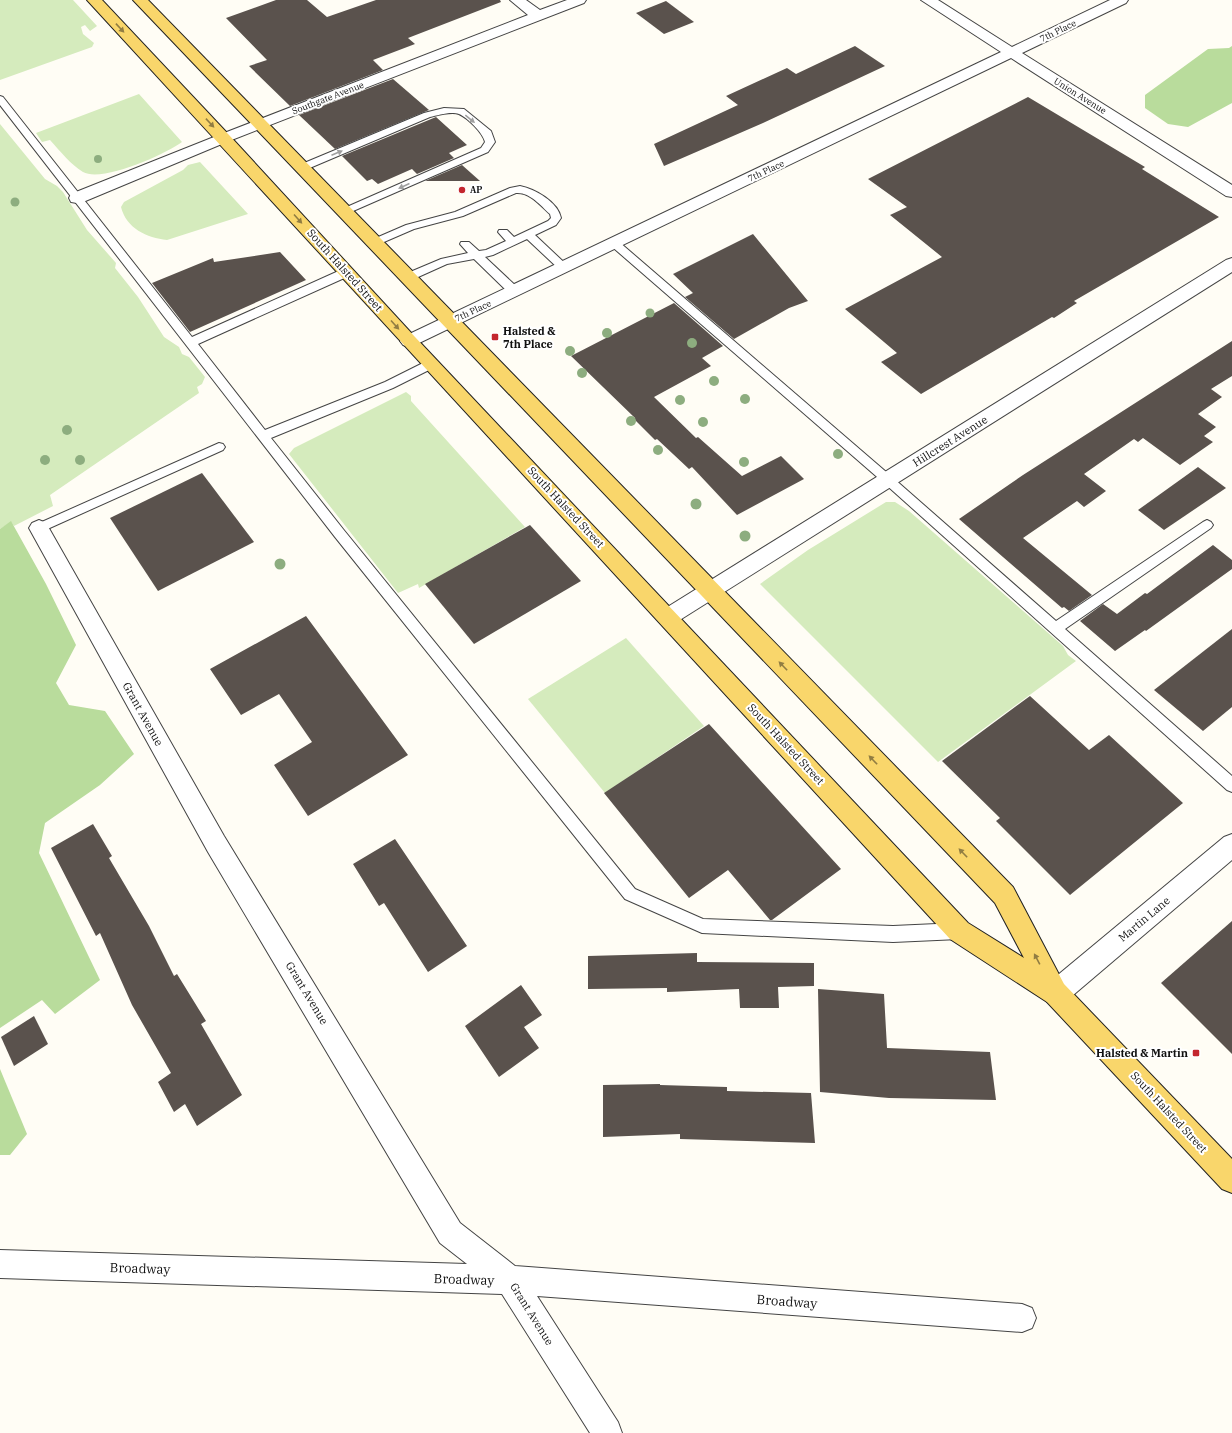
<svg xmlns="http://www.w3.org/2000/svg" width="1232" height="1433" font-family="'IBM Plex Serif',serif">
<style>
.green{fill:#d5ebbd}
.forest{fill:#b9dc9c}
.building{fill:#5a524d}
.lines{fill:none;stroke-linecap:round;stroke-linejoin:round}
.lane-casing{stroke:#444;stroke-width:2}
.street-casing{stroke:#444;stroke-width:2}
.primary-casing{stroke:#222;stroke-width:2}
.lane{fill:#fff;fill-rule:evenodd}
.street{fill:#fff;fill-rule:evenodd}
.primary{fill:#f9d66b;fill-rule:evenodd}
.tree{fill:#8dad7f}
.oneway{fill:#917d42}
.oneway2{fill:#a0a0a0}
.poi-dot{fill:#c4262e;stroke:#fff;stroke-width:1.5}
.labels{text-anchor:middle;stroke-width:4;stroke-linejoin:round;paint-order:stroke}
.far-street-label{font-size:9px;fill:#111;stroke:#fff}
.far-poi-label{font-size:9px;font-weight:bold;fill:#111;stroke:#fff;text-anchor:start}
.street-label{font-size:11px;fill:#111;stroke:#fff}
.poi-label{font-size:11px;font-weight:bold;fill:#111;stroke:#fff;text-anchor:start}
.near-street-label{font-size:13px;fill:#111;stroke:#fff}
</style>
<rect width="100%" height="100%" fill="#fffdf5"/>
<g class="green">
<polygon points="0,0 73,0 97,26 90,31 85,25 81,27 83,34 94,43 92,47 0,80"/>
<path d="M139,94L182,142C166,154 102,183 83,172C71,165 60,151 50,140L42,142L36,133Z"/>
<polygon points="0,124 45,179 57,186 63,192 87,230 116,263 115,268 138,297 164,337 179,347 182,354 189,357 205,377 202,384 197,387 199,393 50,495 53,506 14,526 11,522 0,529"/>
<path d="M200,162L248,214L167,240C147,238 126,228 121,207L124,202L183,170L188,165Z"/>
<polygon points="406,392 411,396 411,401 525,527 419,588 418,584 398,593 289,454 294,448"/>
<polygon points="886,502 895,502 909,511 1063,646 1068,655 1076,661 938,762 760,584 808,550"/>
<polygon points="626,638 704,726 605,793 528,699"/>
</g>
<g class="forest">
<polygon points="1232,46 1232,103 1188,127 1168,124 1145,108 1145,95 1208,49 1229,48"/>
<polygon points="11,521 46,584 76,645 56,683 69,705 105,711 134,754 100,785 45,823 39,853 100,980 55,1014 42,1000 0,1028 0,529"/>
<polygon points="0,1069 27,1134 10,1155 0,1155"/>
</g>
<g class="building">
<polygon points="276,0 307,0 327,17 376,0 500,0 501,2 408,38 415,44 373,60 383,70 290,106 249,66 267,60 226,18"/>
<polygon points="666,1 694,22 664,34 636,13"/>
<polygon points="855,46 885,66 763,123 664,166 654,144 738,105 726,96 787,68 796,74"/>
<polygon points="393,79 429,110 335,149 299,115"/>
<polygon points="1028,97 1145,167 1142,169 1219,217 1074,301 1077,303 1054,318 1052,317 921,394 881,362 897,353 845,309 942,257 890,215 907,207 868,179"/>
<polygon points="436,117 467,145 449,153 454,158 417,174 412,169 378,184 372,179 367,181 342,156"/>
<polygon points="462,165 480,181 425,181"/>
<polygon points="753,234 808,301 789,308 734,339 685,297 693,293 673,274"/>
<polygon points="280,252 306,280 190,332 152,283 213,258 214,262"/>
<polygon points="674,303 723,346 702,358 711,366 654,397 696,438 698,437 742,476 781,456 804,479 737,515 692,467 689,469 657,439 655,440 633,418 635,418 571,356"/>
<polygon points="1232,341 1232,376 1211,389 1222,397 1198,414 1216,427 1204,436 1213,442 1180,465 1143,438 1138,442 1134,439 1084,474 1106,491 1084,507 1077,501 1023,538 1092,595 1069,611 1064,607 1062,608 959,519 1023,475"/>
<polygon points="1198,467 1226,488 1164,530 1138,510"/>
<polygon points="202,473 254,542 158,591 110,518"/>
<polygon points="530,525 581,581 474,644 425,584"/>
<polygon points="1213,545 1232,560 1232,569 1146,631 1145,630 1115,651 1080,621 1103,604 1117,614 1145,593 1147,594"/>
<polygon points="306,616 408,755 308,816 274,765 312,742 279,694 241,715 210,669"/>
<polygon points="1232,629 1232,707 1203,731 1154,690"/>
<polygon points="1030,696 1089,750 1109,735 1183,803 1070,895 996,821 1000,818 942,761"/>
<polygon points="709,724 841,869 772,920 770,920 728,870 689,898 604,793"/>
<polygon points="93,824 112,856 109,858 149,926 174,976 177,974 206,1021 201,1024 242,1095 197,1126 185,1104 174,1112 158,1082 171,1073 132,1005 100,933 96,936 51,848"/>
<polygon points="395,839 467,946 428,972 384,903 379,906 353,864"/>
<polygon points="1232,921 1232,1054 1161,983"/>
<polygon points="697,953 697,962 814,963 814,986 778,987 779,1008 740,1008 739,989 667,992 667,988 588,989 588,956"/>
<polygon points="521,985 542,1015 524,1027 539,1048 499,1077 465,1026"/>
<polygon points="818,989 884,994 887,1048 990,1052 996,1100 889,1098 820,1092"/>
<polygon points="34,1016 48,1044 14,1066 1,1037"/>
<polygon points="660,1084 660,1085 727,1087 727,1091 811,1093 815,1143 680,1139 680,1134 603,1137 603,1085"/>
</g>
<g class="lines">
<defs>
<g id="lane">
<polygon points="0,96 3,97 192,337 343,269 351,269 352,272 351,275 198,344 265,430 385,382 427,361 435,361 437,364 435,367 393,388 271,438 343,529 635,889 703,919 893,926 959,923 965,926 967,931 965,936 959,939 893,942 702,933 625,899 335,537 0,105"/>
<path d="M444,108L464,109L491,131L495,142L488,152L344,215L339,212L340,210L481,148L485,142C483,133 468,118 459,114C451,111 438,115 430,117L305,170H297L296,168L297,166L424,113Z"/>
<path d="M520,186C535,189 558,202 561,218L556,225L535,235L569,267L564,271L560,270L527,239L493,255L485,257L518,288L519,291L518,294H510L474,259L447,264L407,282L402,278L403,275L441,259L468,253L460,244L461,242H469L479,251L486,250L506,241L498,232L499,230H507L514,237L548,221L551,218L550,214C540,205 530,192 516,193L463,216L414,229L377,245L373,246L368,243L369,241L406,225L455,212L510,188Z"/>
<polygon points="614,240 618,241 892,477 1056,621 1203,522 1207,520 1211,522 1213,525 1211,528 1065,629 1232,776 1232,792 1227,790 884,483 610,245 609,243"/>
<polygon points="219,443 223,444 225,447 223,450 43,531 39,533 35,531 33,528 35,525"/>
</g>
<g id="street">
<polygon points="510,0 526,0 540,10 567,0 586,0 584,3 229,141 83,202 77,203 71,202 69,198 71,194 219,135 528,15"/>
<polygon points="921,0 938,0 1012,47 1110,0 1128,0 1126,3 1022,53 1232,185 1232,197 1226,196 1011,58 415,345 409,347 403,345 400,341 403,337 1001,52"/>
<polygon points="1232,258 1232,272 675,623 668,626 661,623 658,617 661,611 1226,260"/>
<polygon points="39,520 46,523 224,836 460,1223 515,1266 1022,1304 1032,1308 1036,1318 1032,1328 1022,1332 537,1296 618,1422 622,1433 590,1433 502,1294 0,1278 0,1250 467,1264 440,1243 208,852 29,528 32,523"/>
<polygon points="1232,834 1232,860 1065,1002 1056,1005 1047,1002 1043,993 1047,984 1224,837"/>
</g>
<polygon id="primary" points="87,0 102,0 229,135 415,337 968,923 1024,958 995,903 133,0 148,0 1013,887 1064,984 1232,1159 1232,1193 1222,1189 1047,1002 950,939"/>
</defs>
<use href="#lane" class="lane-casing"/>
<use href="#street" class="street-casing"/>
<use href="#primary" class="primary-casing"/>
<use href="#lane" class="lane"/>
<use href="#street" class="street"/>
<use href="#primary" class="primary"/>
</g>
<g class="tree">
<circle cx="98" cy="159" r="4"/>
<circle cx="15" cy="202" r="4.5"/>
<circle cx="650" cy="313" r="4.5"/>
<circle cx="607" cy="333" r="5"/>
<circle cx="692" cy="343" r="5"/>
<circle cx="570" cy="351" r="5"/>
<circle cx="582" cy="373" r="5"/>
<circle cx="714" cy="381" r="5"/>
<circle cx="745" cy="399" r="5"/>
<circle cx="680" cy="400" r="5"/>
<circle cx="631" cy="421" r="5"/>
<circle cx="703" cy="422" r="5"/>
<circle cx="67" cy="430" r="5"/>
<circle cx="658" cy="450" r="5"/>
<circle cx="838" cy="454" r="5"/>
<circle cx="45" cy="460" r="5"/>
<circle cx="80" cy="460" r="5"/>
<circle cx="744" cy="462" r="5"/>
<circle cx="696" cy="504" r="5.5"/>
<circle cx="745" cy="536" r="5.5"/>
<circle cx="280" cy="564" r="5.5"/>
</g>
<defs><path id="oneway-solid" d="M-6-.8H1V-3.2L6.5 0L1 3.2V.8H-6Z"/></defs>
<g class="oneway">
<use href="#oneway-solid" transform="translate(120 28) rotate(47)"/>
<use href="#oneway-solid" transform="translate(210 123) rotate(47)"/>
<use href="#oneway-solid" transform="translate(298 219) rotate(48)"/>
<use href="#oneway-solid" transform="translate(395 325) rotate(48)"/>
<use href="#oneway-solid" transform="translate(783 666) rotate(-134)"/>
<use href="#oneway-solid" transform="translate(873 760) rotate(-134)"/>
<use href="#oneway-solid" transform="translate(963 853) rotate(-134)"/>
<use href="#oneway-solid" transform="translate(1037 959) rotate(-118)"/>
</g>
<g class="oneway2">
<use href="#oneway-solid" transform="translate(470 119) rotate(39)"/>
<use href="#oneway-solid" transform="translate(337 153) rotate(-23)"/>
<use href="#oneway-solid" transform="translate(404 186) rotate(156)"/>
</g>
<g class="poi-dot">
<circle cx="462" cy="190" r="4"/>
<rect x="491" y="333" width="8" height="8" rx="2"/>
<rect x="1192" y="1049" width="8" height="8" rx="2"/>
</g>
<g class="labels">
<g class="far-street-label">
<text transform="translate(1058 31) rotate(-26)" y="3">7th Place</text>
<text transform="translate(1080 96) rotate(32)" y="3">Union Avenue</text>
<text transform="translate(328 98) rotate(-21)" y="3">Southgate Avenue</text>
<text transform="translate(766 171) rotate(-25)" y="3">7th Place</text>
<text transform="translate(473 311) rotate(-25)" y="3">7th Place</text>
</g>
<g class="far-poi-label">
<text x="470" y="193">AP</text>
</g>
<g class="street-label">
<text transform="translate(345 270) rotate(48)" y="4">South Halsted Street</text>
<text transform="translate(950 441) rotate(-32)" y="4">Hillcrest Avenue</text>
<text transform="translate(566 507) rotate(47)" y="4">South Halsted Street</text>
<text transform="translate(143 714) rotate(61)" y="4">Grant Avenue</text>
<text transform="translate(786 744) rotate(47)" y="4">South Halsted Street</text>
<text transform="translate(1144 919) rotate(-40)" y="4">Martin Lane</text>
<text transform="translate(307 993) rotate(59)" y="4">Grant Avenue</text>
<text transform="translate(1169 1112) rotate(47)" y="4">South Halsted Street</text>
<text transform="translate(532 1314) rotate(58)" y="4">Grant Avenue</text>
</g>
<g class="poi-label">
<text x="503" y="335">Halsted &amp;<tspan x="503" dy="13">7th Place</tspan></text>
<text x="1188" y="1057" text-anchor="end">Halsted &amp; Martin</text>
</g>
<g class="near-street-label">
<text transform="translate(140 1268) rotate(2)" y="5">Broadway</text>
<text transform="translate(464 1279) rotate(2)" y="5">Broadway</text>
<text transform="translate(787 1301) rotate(4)" y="5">Broadway</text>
</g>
</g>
</svg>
